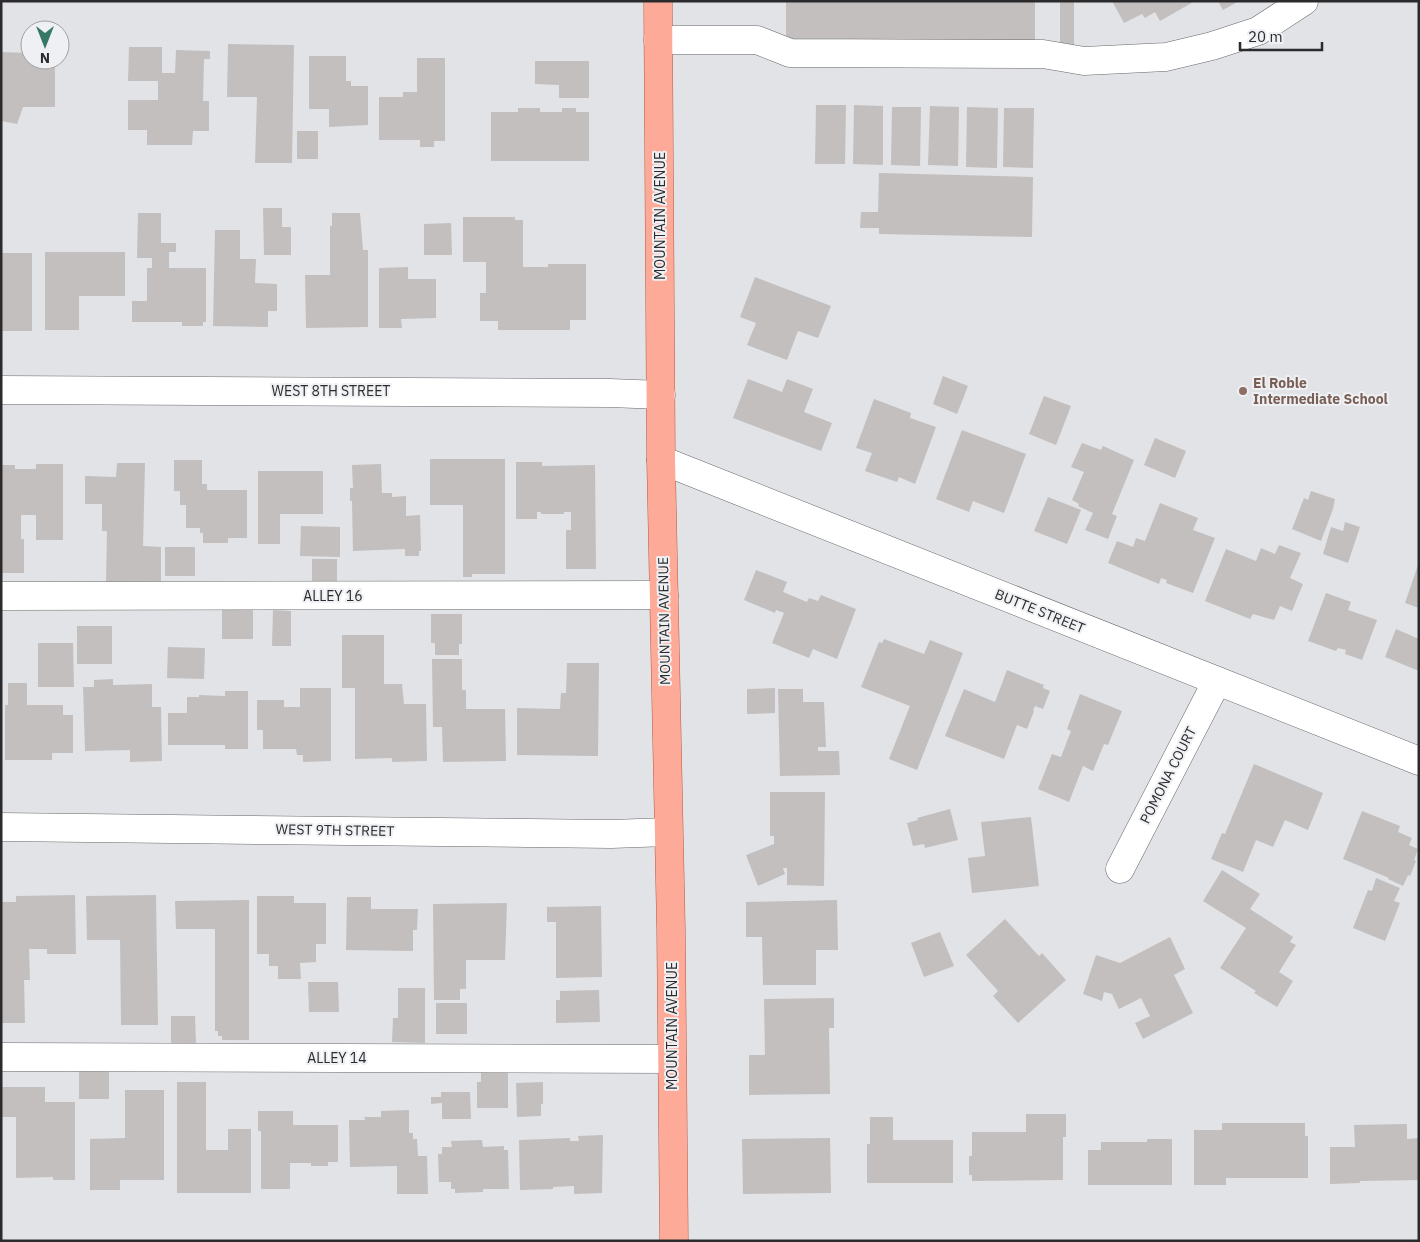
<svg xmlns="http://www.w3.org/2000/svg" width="1420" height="1242" font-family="'IBM Plex Sans',sans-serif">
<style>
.building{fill:#c3bfbf}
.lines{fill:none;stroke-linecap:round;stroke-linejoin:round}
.minor-casing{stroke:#67686b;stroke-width:29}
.major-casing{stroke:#b45946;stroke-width:29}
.minor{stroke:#fff;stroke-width:28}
.major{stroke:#feaa98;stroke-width:28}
.education-dot{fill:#8d6e63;stroke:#eff0f3;stroke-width:2}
.labels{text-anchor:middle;stroke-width:4;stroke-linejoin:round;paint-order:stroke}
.street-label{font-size:14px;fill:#2b2b2d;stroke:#eff0f3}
.education-label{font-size:14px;font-weight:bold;fill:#785e54;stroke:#eff0f3;text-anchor:start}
</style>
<rect width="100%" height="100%" fill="#e2e3e6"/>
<g class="building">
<polygon points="786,1 1035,1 1035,42 786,41"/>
<polygon points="1060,1 1074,1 1074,45 1060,44"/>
<polygon points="1112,1 1195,1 1160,21 1155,12 1145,18 1142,14 1124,23"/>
<polygon points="1218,1 1239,1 1223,10"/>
<polygon points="228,44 294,45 292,163 255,163 257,97 227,97"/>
<polygon points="129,47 162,47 162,73 175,73 176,50 210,51 210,59 204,59 203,101 209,101 209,131 193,131 192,145 147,145 147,130 128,130 128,100 158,100 158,81 128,81"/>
<polygon points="1,52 30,53 30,60 55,60 55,107 23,107 17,124 1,121"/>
<polygon points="309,56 346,56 346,81 351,81 351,86 368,86 368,125 329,127 329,109 309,109"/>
<polygon points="417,58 445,58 445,141 434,141 434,147 420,147 420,140 379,140 379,97 403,97 403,92 417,92"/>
<polygon points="535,61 589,61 589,98 559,98 559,85 535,84"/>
<polygon points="816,105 846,105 845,164 815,164"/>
<polygon points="854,105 883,106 883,165 853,164"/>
<polygon points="930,106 959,107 958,166 928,165"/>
<polygon points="892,107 921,107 920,166 891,165"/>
<polygon points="967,107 998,108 997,168 966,167"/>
<polygon points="518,108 540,108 540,112 562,112 562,108 576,108 576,112 589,112 589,161 491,161 491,112 518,112"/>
<polygon points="1004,108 1034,108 1033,168 1003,167"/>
<rect x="297" y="131" width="21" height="28"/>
<polygon points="879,173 1033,177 1032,237 879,234 879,228 860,228 861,212 878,212"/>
<polygon points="263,208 282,208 282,227 291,227 291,255 264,255"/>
<polygon points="138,213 161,213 161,243 176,243 176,252 169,252 169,268 206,268 206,322 203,322 203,326 182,326 182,322 132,322 132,301 147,301 147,268 152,268 152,258 137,258"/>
<polygon points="332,213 360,213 363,250 368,250 368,327 306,328 305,275 330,275 330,226 332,226"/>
<polygon points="463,217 515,217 515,220 523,220 523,267 548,267 548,264 586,264 586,320 570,320 570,330 498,330 498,321 480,321 480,293 486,293 486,262 463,262"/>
<polygon points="451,223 452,255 424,255 424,224"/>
<polygon points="215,230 240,230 240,259 256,259 255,283 277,284 277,311 268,311 268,327 213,326"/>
<polygon points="45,252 125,252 125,296 79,296 79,330 45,330"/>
<rect x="1" y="253" width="31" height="78"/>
<polygon points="408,267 408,279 436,279 436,318 401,319 402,328 379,328 379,268"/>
<polygon points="755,277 831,306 818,338 798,331 787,360 747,345 756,323 740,317"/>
<polygon points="943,376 968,386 957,414 933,404"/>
<polygon points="748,379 782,392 787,379 813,389 804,412 832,423 821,451 733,418"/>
<polygon points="1044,396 1071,406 1056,445 1029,434"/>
<polygon points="874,399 911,413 910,418 936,427 915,484 899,477 897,482 865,471 872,453 856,448"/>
<polygon points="962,430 1026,454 1004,513 973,501 969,512 936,499"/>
<polygon points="1155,438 1186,451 1175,478 1144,465"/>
<polygon points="1082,443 1101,450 1103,446 1134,460 1112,514 1117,516 1108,539 1085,530 1093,513 1078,506 1079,504 1072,500 1084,472 1071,467"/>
<polygon points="430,459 505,459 505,574 472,574 472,577 463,577 463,505 430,505"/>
<polygon points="174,460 202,460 202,484 207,484 207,490 247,490 247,538 228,538 228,543 203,543 203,533 200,533 200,528 186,528 186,505 180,505 180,491 174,491"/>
<polygon points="516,462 542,462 542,466 595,465 596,569 566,569 566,530 571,530 571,512 564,512 564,514 541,514 541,512 537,512 537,519 516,519"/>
<polygon points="117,463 145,463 143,546 161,547 161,584 106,583 107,531 102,531 102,504 85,504 85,476 116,477"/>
<polygon points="36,464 63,464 63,540 36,540 36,515 21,515 21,539 24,539 24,573 1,573 1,465 15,465 15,469 36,469"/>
<polygon points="381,464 382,493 392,493 392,497 406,496 406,516 420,515 421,551 419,551 419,556 405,556 405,549 353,551 352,501 350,501 350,488 353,488 352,465"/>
<polygon points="258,471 323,471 323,514 280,514 280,544 258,544"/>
<polygon points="1311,491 1335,499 1333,509 1321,541 1292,529 1304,498 1308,500"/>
<polygon points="1048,497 1081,510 1067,544 1034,531"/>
<polygon points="1160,503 1198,518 1193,530 1215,538 1193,593 1166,583 1167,580 1161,578 1159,584 1108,563 1117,541 1133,547 1136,538 1145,541"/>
<polygon points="1345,522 1360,527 1348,563 1323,554 1331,527 1343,531"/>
<polygon points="301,526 340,527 340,557 300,556"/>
<polygon points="1279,545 1301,553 1290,578 1303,584 1292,611 1280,606 1274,620 1253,614 1250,619 1205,601 1226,549 1256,561 1261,548 1275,554"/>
<rect x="165" y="547" width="30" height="29"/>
<rect x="312" y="559" width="25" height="25"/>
<polygon points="1418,565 1419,565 1419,608 1405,603"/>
<polygon points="756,570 787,582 783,592 807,602 809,598 818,601 821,595 856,609 837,659 813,649 809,658 772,643 784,613 776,610 775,613 744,600"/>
<polygon points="1326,593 1351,602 1348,610 1377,620 1362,660 1345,654 1346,650 1338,648 1336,651 1308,641"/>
<rect x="222" y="608" width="31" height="31"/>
<polygon points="273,610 291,611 291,646 272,646"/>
<polygon points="431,614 462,614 462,644 459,644 459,655 435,655 435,643 431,643"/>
<rect x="77" y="626" width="35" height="38"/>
<polygon points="1396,629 1419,639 1419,671 1385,657"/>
<polygon points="342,635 384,635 384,684 402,684 404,704 426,704 427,761 392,762 392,758 355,759 355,688 342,688"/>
<polygon points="884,639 924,654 930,640 963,653 917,770 889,759 910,706 861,687 879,642 882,643"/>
<polygon points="38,643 73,643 74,687 38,687"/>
<polygon points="168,647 205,648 204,679 167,678"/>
<polygon points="432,659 462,659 462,690 466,690 466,709 505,709 506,761 443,762 442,727 433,727"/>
<polygon points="567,663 599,663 598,756 517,755 517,708 560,709 561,693 566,693"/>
<polygon points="1007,670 1044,685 1043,688 1050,691 1043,709 1035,706 1033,710 1034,711 1027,729 1017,725 1004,759 945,736 964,689 995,702"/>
<polygon points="113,679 113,685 152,684 152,707 161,707 162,761 130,762 130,750 85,751 83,687 94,687 94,680"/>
<polygon points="8,683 27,683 27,705 63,705 63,715 73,715 73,753 52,753 52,760 5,760 5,705 8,705"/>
<polygon points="300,688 331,688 331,761 303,762 303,755 297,755 296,749 263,749 263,730 257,730 257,700 284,700 284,707 300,707"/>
<polygon points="775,688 775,713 747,714 747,689"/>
<polygon points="778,689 803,689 803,702 824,702 826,747 818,747 818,751 839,751 840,775 780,776"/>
<polygon points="225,691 248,691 248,749 225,749 225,745 168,745 168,713 187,713 187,697 199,697 199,695 225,696"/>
<polygon points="1080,694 1122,711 1108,745 1104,744 1093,771 1083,766 1069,802 1038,789 1052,754 1061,757 1071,731 1067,729"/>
<polygon points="1254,764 1323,793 1308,830 1285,820 1273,847 1256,840 1243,872 1211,859 1222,833 1225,834"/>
<polygon points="770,792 825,792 824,886 787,885 787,868 783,868 785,874 758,886 746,855 774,844 774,836 770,836"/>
<polygon points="950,809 958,840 925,848 924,844 913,846 907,823 918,820 917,818"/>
<polygon points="1362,811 1400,826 1398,832 1412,838 1409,845 1418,849 1414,860 1416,861 1410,876 1408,875 1403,886 1388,879 1389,878 1343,859"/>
<polygon points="1031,817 1039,886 972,893 968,858 985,856 981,822"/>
<polygon points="1222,870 1260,894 1250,909 1293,937 1290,942 1296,945 1279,972 1293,981 1277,1007 1254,993 1256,991 1220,968 1246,928 1203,901"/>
<polygon points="1376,878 1400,888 1394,901 1400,903 1385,941 1353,928 1368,890 1372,891"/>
<polygon points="75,895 76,954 47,954 47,949 29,949 30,980 24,980 25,1023 1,1023 1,902 16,902 16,896"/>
<polygon points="156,895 158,1025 121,1025 120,940 87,940 86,896"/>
<polygon points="257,896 294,896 294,903 326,903 326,944 316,944 316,962 300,963 301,979 278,979 278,966 269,966 269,954 257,954"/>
<polygon points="347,897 371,897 371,909 418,909 417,930 413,930 413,951 346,950"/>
<polygon points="249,900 249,1040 222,1040 222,1036 218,1036 218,1031 215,1031 215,929 176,929 175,901"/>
<polygon points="837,900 838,950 816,950 816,985 763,985 762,937 746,937 746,902"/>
<polygon points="507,903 505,960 466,960 466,989 460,989 460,1000 434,1000 433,904"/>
<polygon points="601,906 602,977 556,978 556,922 547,922 547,907"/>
<polygon points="1005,919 1039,956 1042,953 1066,980 1018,1023 993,996 998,991 966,955"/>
<polygon points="940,932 954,966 924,977 911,943"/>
<polygon points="1170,937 1185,969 1174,975 1193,1013 1143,1039 1135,1023 1150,1016 1141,998 1119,1009 1112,994 1104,992 1102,1001 1083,994 1096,955 1120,963"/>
<polygon points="308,982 338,982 339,1012 309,1012"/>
<polygon points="398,988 425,988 425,1043 392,1042 393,1018 398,1018"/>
<polygon points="599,990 600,1022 556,1023 556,1000 560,1000 560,991"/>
<polygon points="834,998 834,1028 829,1028 830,1094 749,1095 749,1055 765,1055 764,999"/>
<rect x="436" y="1003" width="31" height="31"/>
<polygon points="171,1016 195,1016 196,1045 171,1045"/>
<rect x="79" y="1068" width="30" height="31"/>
<polygon points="481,1071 508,1071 508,1108 477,1108 477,1082 481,1082"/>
<polygon points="177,1082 206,1082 206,1150 228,1150 228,1129 251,1129 251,1193 177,1193"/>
<polygon points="543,1082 543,1104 541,1104 541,1116 517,1117 516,1083"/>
<polygon points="1,1087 45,1087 45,1102 75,1102 75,1180 53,1180 53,1177 16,1178 16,1117 1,1117"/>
<polygon points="125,1090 164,1090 164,1180 120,1180 120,1190 90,1190 90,1139 125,1138"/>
<polygon points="441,1092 470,1092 471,1119 442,1119 442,1103 431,1104 431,1097 441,1097"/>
<polygon points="409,1110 409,1133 413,1133 413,1139 417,1139 418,1156 427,1156 428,1194 397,1194 397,1166 350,1167 349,1120 365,1120 364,1117 381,1117 381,1111"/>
<polygon points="258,1111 293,1111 293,1125 338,1125 338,1162 328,1162 328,1166 311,1166 311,1163 290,1163 290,1189 261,1189 261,1131 258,1131"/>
<polygon points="1026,1114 1066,1114 1066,1137 1063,1137 1063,1180 972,1181 972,1175 969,1175 969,1156 972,1156 972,1132 1026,1132"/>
<polygon points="870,1117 893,1117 893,1140 953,1140 953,1183 867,1183 867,1144 870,1144"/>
<polygon points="1222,1123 1305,1123 1305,1136 1308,1136 1308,1178 1226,1178 1226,1185 1194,1185 1194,1130 1222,1130"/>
<polygon points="1407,1124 1407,1139 1419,1138 1419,1180 1360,1181 1360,1183 1330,1184 1330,1147 1355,1147 1354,1125"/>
<polygon points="603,1135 602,1193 574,1194 574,1186 553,1187 553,1189 520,1190 519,1140 570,1138 570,1141 579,1141 578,1136"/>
<polygon points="830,1138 831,1193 743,1194 742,1139"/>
<polygon points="1147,1139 1172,1139 1172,1185 1088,1185 1088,1150 1101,1150 1101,1142 1147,1142"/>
<polygon points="482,1140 483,1147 504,1146 504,1150 508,1150 509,1189 483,1189 483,1192 455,1193 455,1189 451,1189 451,1182 439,1182 438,1154 442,1154 442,1147 452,1147 451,1141"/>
</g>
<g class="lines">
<defs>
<g id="minor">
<polyline points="658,40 757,40 790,53 1043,54 1084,61 1166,57 1212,46 1258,31 1304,1"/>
<polyline points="1,390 610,393 661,395"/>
<polyline points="661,460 1419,761"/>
<polyline points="1,596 664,595"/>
<polyline points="1,827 611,834 668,832"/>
<polyline points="1120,869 1217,681"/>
<polyline points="1,1057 672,1059"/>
</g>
<polyline id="major" points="658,1 661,460 671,929 674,1241"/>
</defs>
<use href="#minor" class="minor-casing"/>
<use href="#major" class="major-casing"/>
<use href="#minor" class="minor"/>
<use href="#major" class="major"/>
</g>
<circle class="education-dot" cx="1243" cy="391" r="5"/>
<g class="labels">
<g class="street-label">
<text transform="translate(660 216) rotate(-90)" y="5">MOUNTAIN AVENUE</text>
<text x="331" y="396">WEST 8TH STREET</text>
<text x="333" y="601">ALLEY 16</text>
<text transform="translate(1040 611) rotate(22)" y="5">BUTTE STREET</text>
<text transform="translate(664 621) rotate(-91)" y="5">MOUNTAIN AVENUE</text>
<text transform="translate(1168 775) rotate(-63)" y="5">POMONA COURT</text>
<text transform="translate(335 830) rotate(1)" y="5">WEST 9TH STREET</text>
<text transform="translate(672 1026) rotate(-90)" y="5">MOUNTAIN AVENUE</text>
<text x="337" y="1063">ALLEY 14</text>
</g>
<g class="education-label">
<text x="1253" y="388">El Roble<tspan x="1253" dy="16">Intermediate School</tspan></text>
</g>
</g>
<rect width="1420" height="1242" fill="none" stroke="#2b2b2d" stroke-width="5"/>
<g transform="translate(45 45) rotate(180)"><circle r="24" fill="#eff0f3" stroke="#a1a1a4"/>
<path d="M0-4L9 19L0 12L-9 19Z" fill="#367868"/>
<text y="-8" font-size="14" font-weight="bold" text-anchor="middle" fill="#2b2b2d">N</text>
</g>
<path d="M1240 42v8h82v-8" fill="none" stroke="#2b2b2d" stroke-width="2.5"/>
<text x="1248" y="42" font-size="15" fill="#2b2b2d" stroke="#eff0f3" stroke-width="4" paint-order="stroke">20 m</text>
</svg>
